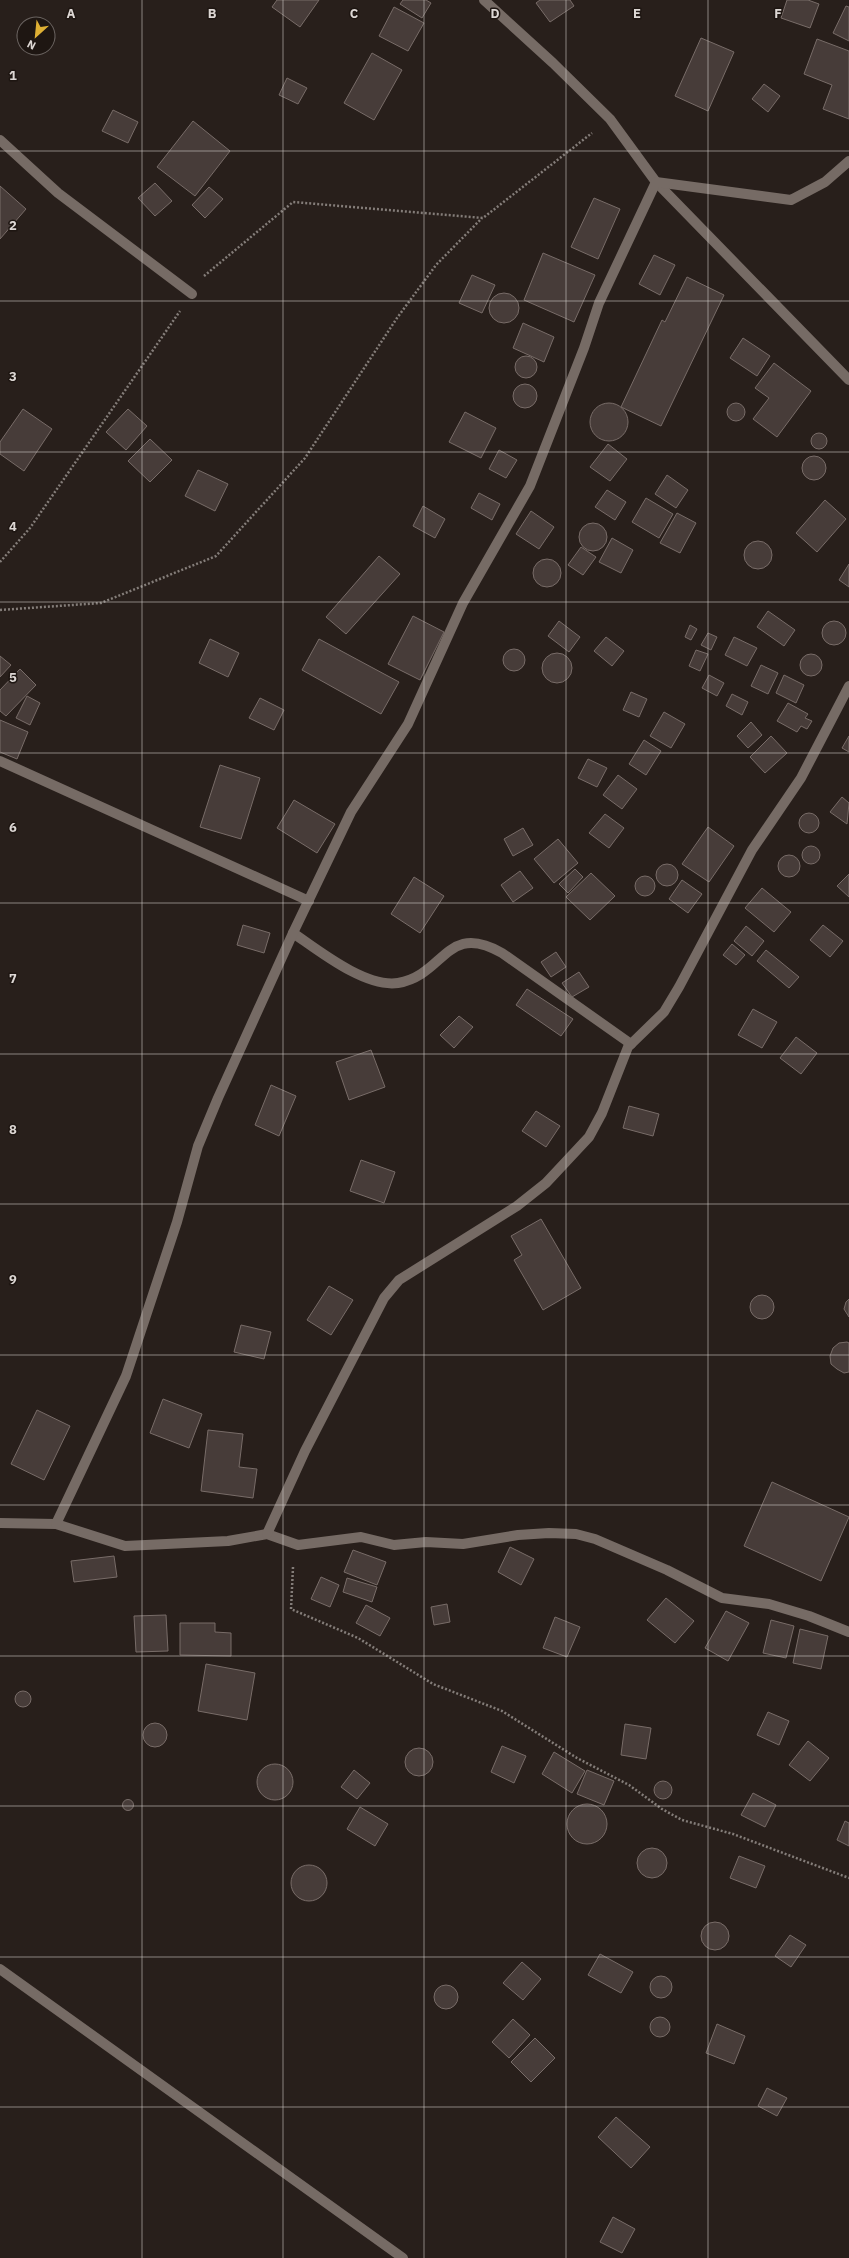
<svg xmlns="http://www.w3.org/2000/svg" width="849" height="2258" font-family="'IBM Plex Sans',sans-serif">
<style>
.building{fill:#473c39;stroke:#786c68}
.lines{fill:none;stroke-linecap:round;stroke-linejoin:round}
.path{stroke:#847d79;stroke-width:2.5;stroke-dasharray:2 2;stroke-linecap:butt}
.street{stroke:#766b65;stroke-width:10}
.grid{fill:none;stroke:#ddd7d4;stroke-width:1;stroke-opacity:0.55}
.grid-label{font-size:13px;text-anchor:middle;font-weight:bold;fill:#ddd7d4;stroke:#1e1612;stroke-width:3;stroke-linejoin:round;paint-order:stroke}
</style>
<rect width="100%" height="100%" fill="#281f1b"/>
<g class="building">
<polygon points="277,0 319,0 300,27 272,7"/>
<polygon points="403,0 426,0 431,3 422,18 400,4"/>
<polygon points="540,0 570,0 574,6 550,22 536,3"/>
<polygon points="787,0 808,0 819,4 810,28 781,18"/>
<polygon points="846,6 849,7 849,41 833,33"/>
<polygon points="394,7 424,23 408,51 379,36"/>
<polygon points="701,38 734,52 708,111 675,96"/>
<polygon points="817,39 849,51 849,119 823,109 832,85 804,74"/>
<polygon points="372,53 402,70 374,120 344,103"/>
<polygon points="287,78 307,88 298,104 279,95"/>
<polygon points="764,84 780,96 768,112 752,99"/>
<polygon points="113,110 138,122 128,143 102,131"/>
<polygon points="193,121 230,151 195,196 157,167"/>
<polygon points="155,183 172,201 155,216 138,198"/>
<polygon points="0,186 26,209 0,239"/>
<polygon points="209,187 223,199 205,218 192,205"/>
<polygon points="594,198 620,209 598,259 571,247"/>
<polygon points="543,253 595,275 574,322 524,300"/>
<polygon points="654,255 675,265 660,295 639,284"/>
<polygon points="472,275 495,285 482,313 459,303"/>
<polygon points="687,277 724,295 661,426 621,407 662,320 665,322"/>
<circle cx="504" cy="308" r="15"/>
<polygon points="523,323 554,337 544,362 513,348"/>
<polygon points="743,338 770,356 757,376 730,358"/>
<circle cx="526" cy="367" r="11"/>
<polygon points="774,363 811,391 777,437 753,419 769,398 755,388"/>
<circle cx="525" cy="396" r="12"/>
<circle cx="736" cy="412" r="9"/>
<circle cx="609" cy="422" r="19"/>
<polygon points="23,409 52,429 24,471 0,454 0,442"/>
<polygon points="128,409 147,426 126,450 106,432"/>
<polygon points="465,412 496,428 481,458 449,442"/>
<circle cx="819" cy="441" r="8"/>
<polygon points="150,439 172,460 150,482 128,461"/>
<polygon points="608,444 627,459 610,481 590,467"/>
<polygon points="499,450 517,460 506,478 489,469"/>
<circle cx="814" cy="468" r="12"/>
<polygon points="198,470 228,484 215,511 185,496"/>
<polygon points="667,475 688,490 676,508 655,494"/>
<polygon points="607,490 626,502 615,520 595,507"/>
<polygon points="479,493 500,504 492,520 471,508"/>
<polygon points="646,498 673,514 659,538 632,522"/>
<polygon points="825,500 846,519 817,552 796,533"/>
<polygon points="423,506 445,519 435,538 413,526"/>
<polygon points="531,511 554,527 539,549 516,534"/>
<polygon points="677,513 696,523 680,553 660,543"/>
<circle cx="593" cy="537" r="14"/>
<polygon points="612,538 633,550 621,573 599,562"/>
<circle cx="758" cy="555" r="14"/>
<polygon points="581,547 596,557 583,575 568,565"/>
<polygon points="379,556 400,574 346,634 326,617"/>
<circle cx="547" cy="573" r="14"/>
<polygon points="849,564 849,587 839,580"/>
<polygon points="768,611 795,630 784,646 757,627"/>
<polygon points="413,616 444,632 420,680 388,664"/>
<circle cx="834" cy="633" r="12"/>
<polygon points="559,621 580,637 569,652 548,636"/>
<polygon points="690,625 697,629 691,640 685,637"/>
<polygon points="708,633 717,637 711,650 701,645"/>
<polygon points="606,637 624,651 612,666 594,651"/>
<polygon points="734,637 757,648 747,666 725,655"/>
<polygon points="210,639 239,653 228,677 199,663"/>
<polygon points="319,639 399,682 381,714 302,670"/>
<circle cx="514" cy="660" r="11"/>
<polygon points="696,650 708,654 700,671 689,666"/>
<circle cx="557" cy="668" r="15"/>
<circle cx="811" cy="665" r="11"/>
<polygon points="0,656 11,665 0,677"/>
<polygon points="761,665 778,673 768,694 751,686"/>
<polygon points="20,669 36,685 6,716 0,711 0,690"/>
<polygon points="709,675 724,683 717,696 702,688"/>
<polygon points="784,675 804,685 796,703 776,693"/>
<polygon points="631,692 647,699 639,717 623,710"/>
<polygon points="732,694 748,702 742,715 726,706"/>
<polygon points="27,696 40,703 30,725 16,718"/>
<polygon points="260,698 284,710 274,730 249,718"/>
<polygon points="788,703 808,714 805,718 812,721 807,729 801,726 797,732 777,721"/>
<polygon points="664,712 685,724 671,748 650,736"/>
<polygon points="0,720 28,732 17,759 0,752"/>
<polygon points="751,722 762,735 748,748 737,736"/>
<polygon points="771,736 787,753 765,773 750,757"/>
<polygon points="849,736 849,752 842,748"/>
<polygon points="644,740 661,751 646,775 629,764"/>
<polygon points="588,759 607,768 597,787 578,778"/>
<polygon points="220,765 260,778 241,839 200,827"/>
<polygon points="618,775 637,789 622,809 603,795"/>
<polygon points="842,797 849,803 847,824 830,812"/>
<polygon points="294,800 335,824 317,853 277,828"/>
<circle cx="809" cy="823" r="10"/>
<polygon points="605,814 624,828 609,848 589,833"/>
<polygon points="708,827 734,846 709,882 682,864"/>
<polygon points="523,828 533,845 513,856 504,839"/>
<polygon points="558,839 578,863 554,883 534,859"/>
<circle cx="811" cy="855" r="9"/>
<circle cx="789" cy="866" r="11"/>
<circle cx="667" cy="875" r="11"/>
<polygon points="575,869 583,877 568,893 559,884"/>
<polygon points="520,871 533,888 513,902 501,885"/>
<polygon points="591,873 615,896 590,920 566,897"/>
<polygon points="849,874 849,897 837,886"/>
<circle cx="645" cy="886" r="10"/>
<polygon points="414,877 444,896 420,933 391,914"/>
<polygon points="682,880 702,894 688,913 669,899"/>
<polygon points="762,888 791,912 774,932 745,908"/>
<polygon points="243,925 270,933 264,953 237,945"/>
<polygon points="823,925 843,941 830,957 810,940"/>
<polygon points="746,926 764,941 752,956 734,941"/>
<polygon points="732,944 745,955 736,965 723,955"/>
<polygon points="766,950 799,977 789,988 757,961"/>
<polygon points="556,952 566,967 551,977 541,962"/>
<polygon points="579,972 589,987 572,997 562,983"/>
<polygon points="527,989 573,1019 561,1036 516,1005"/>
<polygon points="753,1009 777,1022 762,1048 738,1035"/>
<polygon points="459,1016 473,1027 454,1048 440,1035"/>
<polygon points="796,1037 817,1053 801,1074 780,1058"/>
<polygon points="371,1050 385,1087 349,1100 336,1062"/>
<polygon points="271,1085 296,1096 279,1136 255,1125"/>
<polygon points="629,1106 659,1114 653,1136 623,1128"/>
<polygon points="536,1111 560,1126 546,1147 522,1131"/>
<polygon points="361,1160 395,1172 384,1203 350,1191"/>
<polygon points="541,1219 581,1288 543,1310 514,1260 522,1255 511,1236"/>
<polygon points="329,1286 353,1300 331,1335 307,1320"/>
<circle cx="762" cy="1307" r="12"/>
<polygon points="849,1299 849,1317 844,1309 846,1302"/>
<polygon points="241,1325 271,1332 264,1359 234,1352"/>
<polygon points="847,1342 849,1343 849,1372 844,1373 837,1369 831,1364 830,1356 833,1348 839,1343"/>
<polygon points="163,1399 202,1414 189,1448 150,1433"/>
<polygon points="37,1410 70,1426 44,1480 11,1464"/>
<polygon points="208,1430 243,1434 239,1467 257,1469 253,1498 201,1491"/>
<polygon points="772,1482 849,1517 821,1581 744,1546"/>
<polygon points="510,1547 534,1559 521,1585 498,1572"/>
<polygon points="353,1550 386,1562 377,1585 344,1572"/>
<polygon points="114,1556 117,1577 74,1582 71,1561"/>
<polygon points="321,1577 339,1585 330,1607 311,1599"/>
<polygon points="347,1578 377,1587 372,1602 343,1592"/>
<polygon points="666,1598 694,1621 675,1643 647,1620"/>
<polygon points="447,1604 450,1622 434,1625 431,1607"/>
<polygon points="366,1605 390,1618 380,1636 356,1623"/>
<polygon points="726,1611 749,1623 728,1661 705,1648"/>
<polygon points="166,1615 168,1651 136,1652 134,1616"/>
<polygon points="555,1617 580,1627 567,1657 543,1648"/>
<polygon points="771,1620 794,1626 786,1658 763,1653"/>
<polygon points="180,1623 215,1623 215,1632 231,1633 231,1656 180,1655"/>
<polygon points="800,1629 828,1636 821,1669 793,1663"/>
<polygon points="206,1664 255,1673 247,1720 198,1711"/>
<circle cx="23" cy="1699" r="8"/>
<polygon points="768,1712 789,1721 779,1745 757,1735"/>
<circle cx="155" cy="1735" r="12"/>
<polygon points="625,1724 651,1728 646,1759 621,1755"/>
<polygon points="808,1741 829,1758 810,1781 789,1765"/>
<polygon points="502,1746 526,1756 514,1783 491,1772"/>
<circle cx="419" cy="1762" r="14"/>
<polygon points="554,1752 585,1771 572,1793 542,1774"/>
<circle cx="275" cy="1782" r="18"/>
<polygon points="354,1770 370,1783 357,1799 341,1787"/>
<polygon points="587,1770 614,1781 604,1805 577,1794"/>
<circle cx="663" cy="1790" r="9"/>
<polygon points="753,1793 776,1805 765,1827 741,1815"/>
<circle cx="128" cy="1805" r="5.5"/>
<circle cx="587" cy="1824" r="20"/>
<polygon points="360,1807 388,1824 375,1846 347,1829"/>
<polygon points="845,1821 849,1823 849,1846 837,1840"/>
<circle cx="652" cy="1863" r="15"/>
<polygon points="739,1856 765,1866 756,1888 730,1878"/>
<circle cx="309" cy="1883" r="18"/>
<circle cx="715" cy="1936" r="14"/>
<polygon points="790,1935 806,1945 791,1967 775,1956"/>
<polygon points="600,1954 633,1972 621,1993 588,1975"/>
<polygon points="522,1962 541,1979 523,2000 503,1983"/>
<circle cx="661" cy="1987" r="11"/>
<circle cx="446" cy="1997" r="12"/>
<circle cx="660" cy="2027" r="10"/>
<polygon points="513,2019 530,2035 509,2058 492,2042"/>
<polygon points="717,2024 745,2036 734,2064 706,2053"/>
<polygon points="535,2038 555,2058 531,2082 511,2062"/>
<polygon points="767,2088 787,2098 777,2116 758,2106"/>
<polygon points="616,2117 650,2147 631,2168 598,2137"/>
<polygon points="613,2217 635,2229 622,2253 600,2242"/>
</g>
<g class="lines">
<g class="path">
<polyline points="204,276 293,202 483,218 592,133"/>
<polyline points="0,562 30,528 180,311"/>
<polyline points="0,610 101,603 216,556 305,458 397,318 436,265 482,218"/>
<polyline points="293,1567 291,1609 358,1638 433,1684 502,1711 577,1758 629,1785 662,1809 682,1820 733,1834 849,1878"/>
</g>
<g class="street">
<polyline points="484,0 553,63 610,119 656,182 849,380"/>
<polyline points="0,140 58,193 192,294"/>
<polyline points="0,761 309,901"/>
<path d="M293,933C318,950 365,988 398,983C445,975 446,921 502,953L631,1044"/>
<polyline points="0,1523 56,1524 125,1546 228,1541 267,1534 298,1545 361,1537 394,1545 426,1542 463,1544 518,1535 549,1533 576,1534 595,1539 667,1570 722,1598 769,1604 809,1616 849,1632"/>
<polyline points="56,1524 126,1376 177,1222 198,1146 218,1098 293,933 351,812 408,724 463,603 530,486 584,348 599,303 656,182 791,200 825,182 849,161"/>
<polyline points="267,1534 305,1451 384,1298 399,1280 517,1206 546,1183 589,1137 602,1113 628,1047 664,1012 679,987 752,850 801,778 849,686"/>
<polyline points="0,1969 403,2258"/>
</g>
</g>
<path class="grid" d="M142,0V2258M283,0V2258M424,0V2258M566,0V2258M708,0V2258M0,151H849M0,301H849M0,452H849M0,602H849M0,753H849M0,903H849M0,1054H849M0,1204H849M0,1355H849M0,1505H849M0,1656H849M0,1806H849M0,1957H849M0,2107H849"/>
<g class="grid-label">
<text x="71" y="18">A</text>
<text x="212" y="18">B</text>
<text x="354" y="18">C</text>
<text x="495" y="18">D</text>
<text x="637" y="18">E</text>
<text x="778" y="18">F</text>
<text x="13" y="80">1</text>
<text x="13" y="230">2</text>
<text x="13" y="381">3</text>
<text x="13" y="531">4</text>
<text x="13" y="682">5</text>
<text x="13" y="832">6</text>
<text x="13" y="983">7</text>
<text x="13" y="1134">8</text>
<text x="13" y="1284">9</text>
</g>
<g transform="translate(36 36) rotate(207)"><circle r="19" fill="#1e1612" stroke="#6a6360"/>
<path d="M0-3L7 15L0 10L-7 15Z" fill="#dfb034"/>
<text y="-6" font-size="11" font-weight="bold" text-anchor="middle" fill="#ddd7d4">N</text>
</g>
</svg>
